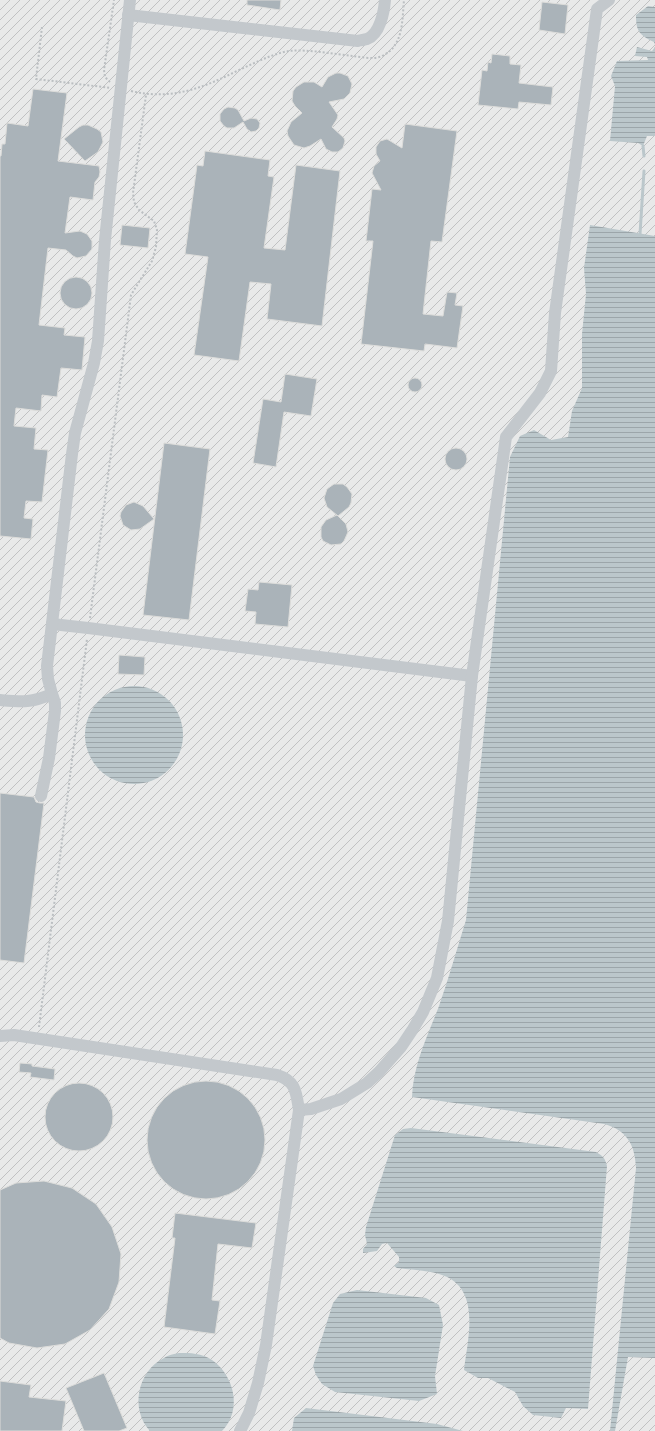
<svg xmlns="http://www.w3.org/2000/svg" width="655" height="1431" font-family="Lato,sans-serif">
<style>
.industrial{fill:url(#industrial-furrows)}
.water{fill:url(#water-rules)}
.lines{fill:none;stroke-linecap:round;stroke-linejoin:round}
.stream{stroke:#bbc7cb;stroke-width:3}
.building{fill:#aab3b9;stroke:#dcdcda}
.path{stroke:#bbbfc2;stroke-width:2;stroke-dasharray:2 2;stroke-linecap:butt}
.minor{stroke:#c3c8cc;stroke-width:12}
</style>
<defs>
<pattern id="industrial-furrows" width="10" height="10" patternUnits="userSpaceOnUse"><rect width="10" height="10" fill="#e8e9e9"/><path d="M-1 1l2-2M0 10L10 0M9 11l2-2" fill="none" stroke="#c0c1c2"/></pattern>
<pattern id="water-rules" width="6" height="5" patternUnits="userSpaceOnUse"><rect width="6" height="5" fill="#bbc7cb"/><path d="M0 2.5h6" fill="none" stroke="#9ca6aa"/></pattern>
</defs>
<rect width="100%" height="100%" fill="#fafaf8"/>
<rect class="industrial" x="0" y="0" width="655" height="1431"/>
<g class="water">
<path d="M648,6L655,7V45L654,42C639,35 636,31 636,15Z"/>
<polygon points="637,47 652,51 655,47 655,136 647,136 643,146 638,143 610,141 615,86 611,76 617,61 648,60 647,57 635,56"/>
<path d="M590,225L655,236V1358L628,1357L615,1431H610L636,1168C635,1145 627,1130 604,1124L412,1097C413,1065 428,1035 439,1006C449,977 457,949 466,920L510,457L520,436L534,430L551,440L568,437L572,411L582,388V334L586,294L584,268Z"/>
<circle cx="134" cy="735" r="49"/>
<path d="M411,1128L596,1152C603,1156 605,1158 607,1166L588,1409L566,1408L561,1418L533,1415L523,1406L515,1392L488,1378H478L464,1370C468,1337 482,1286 439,1274C426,1270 411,1270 397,1268L394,1266L399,1262V1257L387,1243L382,1244L377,1251L363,1253V1249L367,1244L365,1235L366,1227L395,1135L403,1129Z"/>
<polygon points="357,1290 426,1298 439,1305 443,1325 435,1376 437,1394 419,1401 335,1392 322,1384 316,1375 313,1366 333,1303 340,1294"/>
<path d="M179,1353C190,1353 202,1353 212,1360C234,1375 243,1410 222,1431H150C130,1410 137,1371 164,1358C168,1355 174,1354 179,1353Z"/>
<polygon points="306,1408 437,1424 463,1431 292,1431 294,1418"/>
</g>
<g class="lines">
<g class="stream">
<polyline points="643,146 644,156"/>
<polyline points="640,234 644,171"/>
</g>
</g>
<g class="building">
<polygon points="247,0 281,0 280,10 247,5"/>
<polygon points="542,2 568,5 565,34 539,30"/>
<polygon points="492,54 510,56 510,64 521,65 519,83 553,87 551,105 519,102 518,109 478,105 482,70 487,71 488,62 491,63"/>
<polygon points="336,73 340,73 348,76 352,84 350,93 344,99 329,102 338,115 337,119 332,127 344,138 345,141 343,148 338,152 332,152 326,149 321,139 310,146 304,148 294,145 288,136 287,131 291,122 302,113 295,106 292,101 293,91 296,87 304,82 314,82 322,87 328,77"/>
<polygon points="33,89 67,93 58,161 99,166 100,172 99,177 95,182 93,200 70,197 65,233 80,231 87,234 92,241 92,249 86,256 77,258 73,256 66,250 48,248 39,325 65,328 64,335 85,337 82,370 61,368 57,397 42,395 41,411 16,408 14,426 36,428 34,449 48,450 42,502 26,501 24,518 33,519 31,539 0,536 0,156 1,156 2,144 5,144 7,123 28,126"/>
<polygon points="228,107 235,108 238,110 244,121 251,118 257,119 260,123 259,128 256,131 251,132 247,129 243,122 234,128 227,128 224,126 220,121 220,114 224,109"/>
<polygon points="405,124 457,131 442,242 431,241 423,314 443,316 447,292 457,293 455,305 463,306 457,348 425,344 424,351 361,344 373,241 366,241 372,189 381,190 372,173 374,166 380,161 376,154 376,147 380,141 387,139 402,148"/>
<polygon points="83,125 88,125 97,129 101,132 103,142 98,152 85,161 64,139 79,127"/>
<polygon points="205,151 270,160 268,176 274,177 264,248 285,250 296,165 340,171 322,326 267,319 271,284 250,282 239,361 194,355 208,257 185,254 197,165 203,166"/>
<polygon points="122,225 150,228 148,248 120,245"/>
<circle cx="76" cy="293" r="16"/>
<polygon points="285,374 317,379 311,416 284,412 276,467 253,463 263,399 281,402"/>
<circle cx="415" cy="385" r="7"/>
<polygon points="164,443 210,449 189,620 143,615"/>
<circle cx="456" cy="459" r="11"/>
<polygon points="334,484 343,484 347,487 352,494 351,503 349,507 338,516 327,507 324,498 327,489"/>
<polygon points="134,502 143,506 154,519 140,529 131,530 123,525 120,516 121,512 126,505"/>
<polygon points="337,515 346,524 348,532 344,541 341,544 331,545 323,541 321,537 321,527 326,520"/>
<polygon points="259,582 292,585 288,627 255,624 256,612 245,611 248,589 258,590"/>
<polygon points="119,655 145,657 144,675 118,674"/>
<polygon points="0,793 34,797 36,802 40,803 44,803 24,963 0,960"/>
<polygon points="20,1063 32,1064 32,1066 55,1069 54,1080 30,1077 31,1073 19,1072"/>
<circle cx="206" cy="1140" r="59"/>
<circle cx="79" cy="1117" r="34"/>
<polygon points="44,1181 72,1188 96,1204 112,1227 121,1254 119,1282 109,1309 90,1330 65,1344 37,1348 9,1343 0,1338 0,1190 16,1183"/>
<polygon points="175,1213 256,1223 252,1248 218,1244 212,1300 220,1301 215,1334 164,1327 175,1238 172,1238"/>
<polygon points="104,1373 127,1428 119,1431 84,1431 66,1388"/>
<polygon points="0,1381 31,1385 29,1397 66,1401 62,1431 0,1431"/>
</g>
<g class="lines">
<g class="path">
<polyline points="42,27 36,79 111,88"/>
<polyline points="110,82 105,77 104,70 114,0"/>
<path d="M131,91C173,101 205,87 241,69C257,62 272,54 289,51C308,49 333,54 353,56C362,57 373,60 382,56C404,46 402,20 404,0"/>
<polyline points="90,618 131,295 152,261 156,247 157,230 154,221 139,210 134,202 133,193 146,95"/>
<polyline points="39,1027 87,639"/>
</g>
<g class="minor">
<path d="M128,15L358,41C360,40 364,40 367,39C380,34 384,12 385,0"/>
<polyline points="52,624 88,628 472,676"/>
<path d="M0,700C23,702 31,703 52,694L48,679L47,666L72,454L75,433L94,363L98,341L105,240L130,0"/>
<polyline points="41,796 49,758 55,711 55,703 52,694"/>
<path d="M0,1036L14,1035L277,1075C296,1081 296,1092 299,1110L311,1109L341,1099L367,1083L379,1072L401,1047L413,1029L423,1012L437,978L448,921L472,676L506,437L540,393L551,371L555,313L597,9L609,0"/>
<polyline points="240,1431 249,1413 258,1383 266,1345 299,1110"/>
</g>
</g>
</svg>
